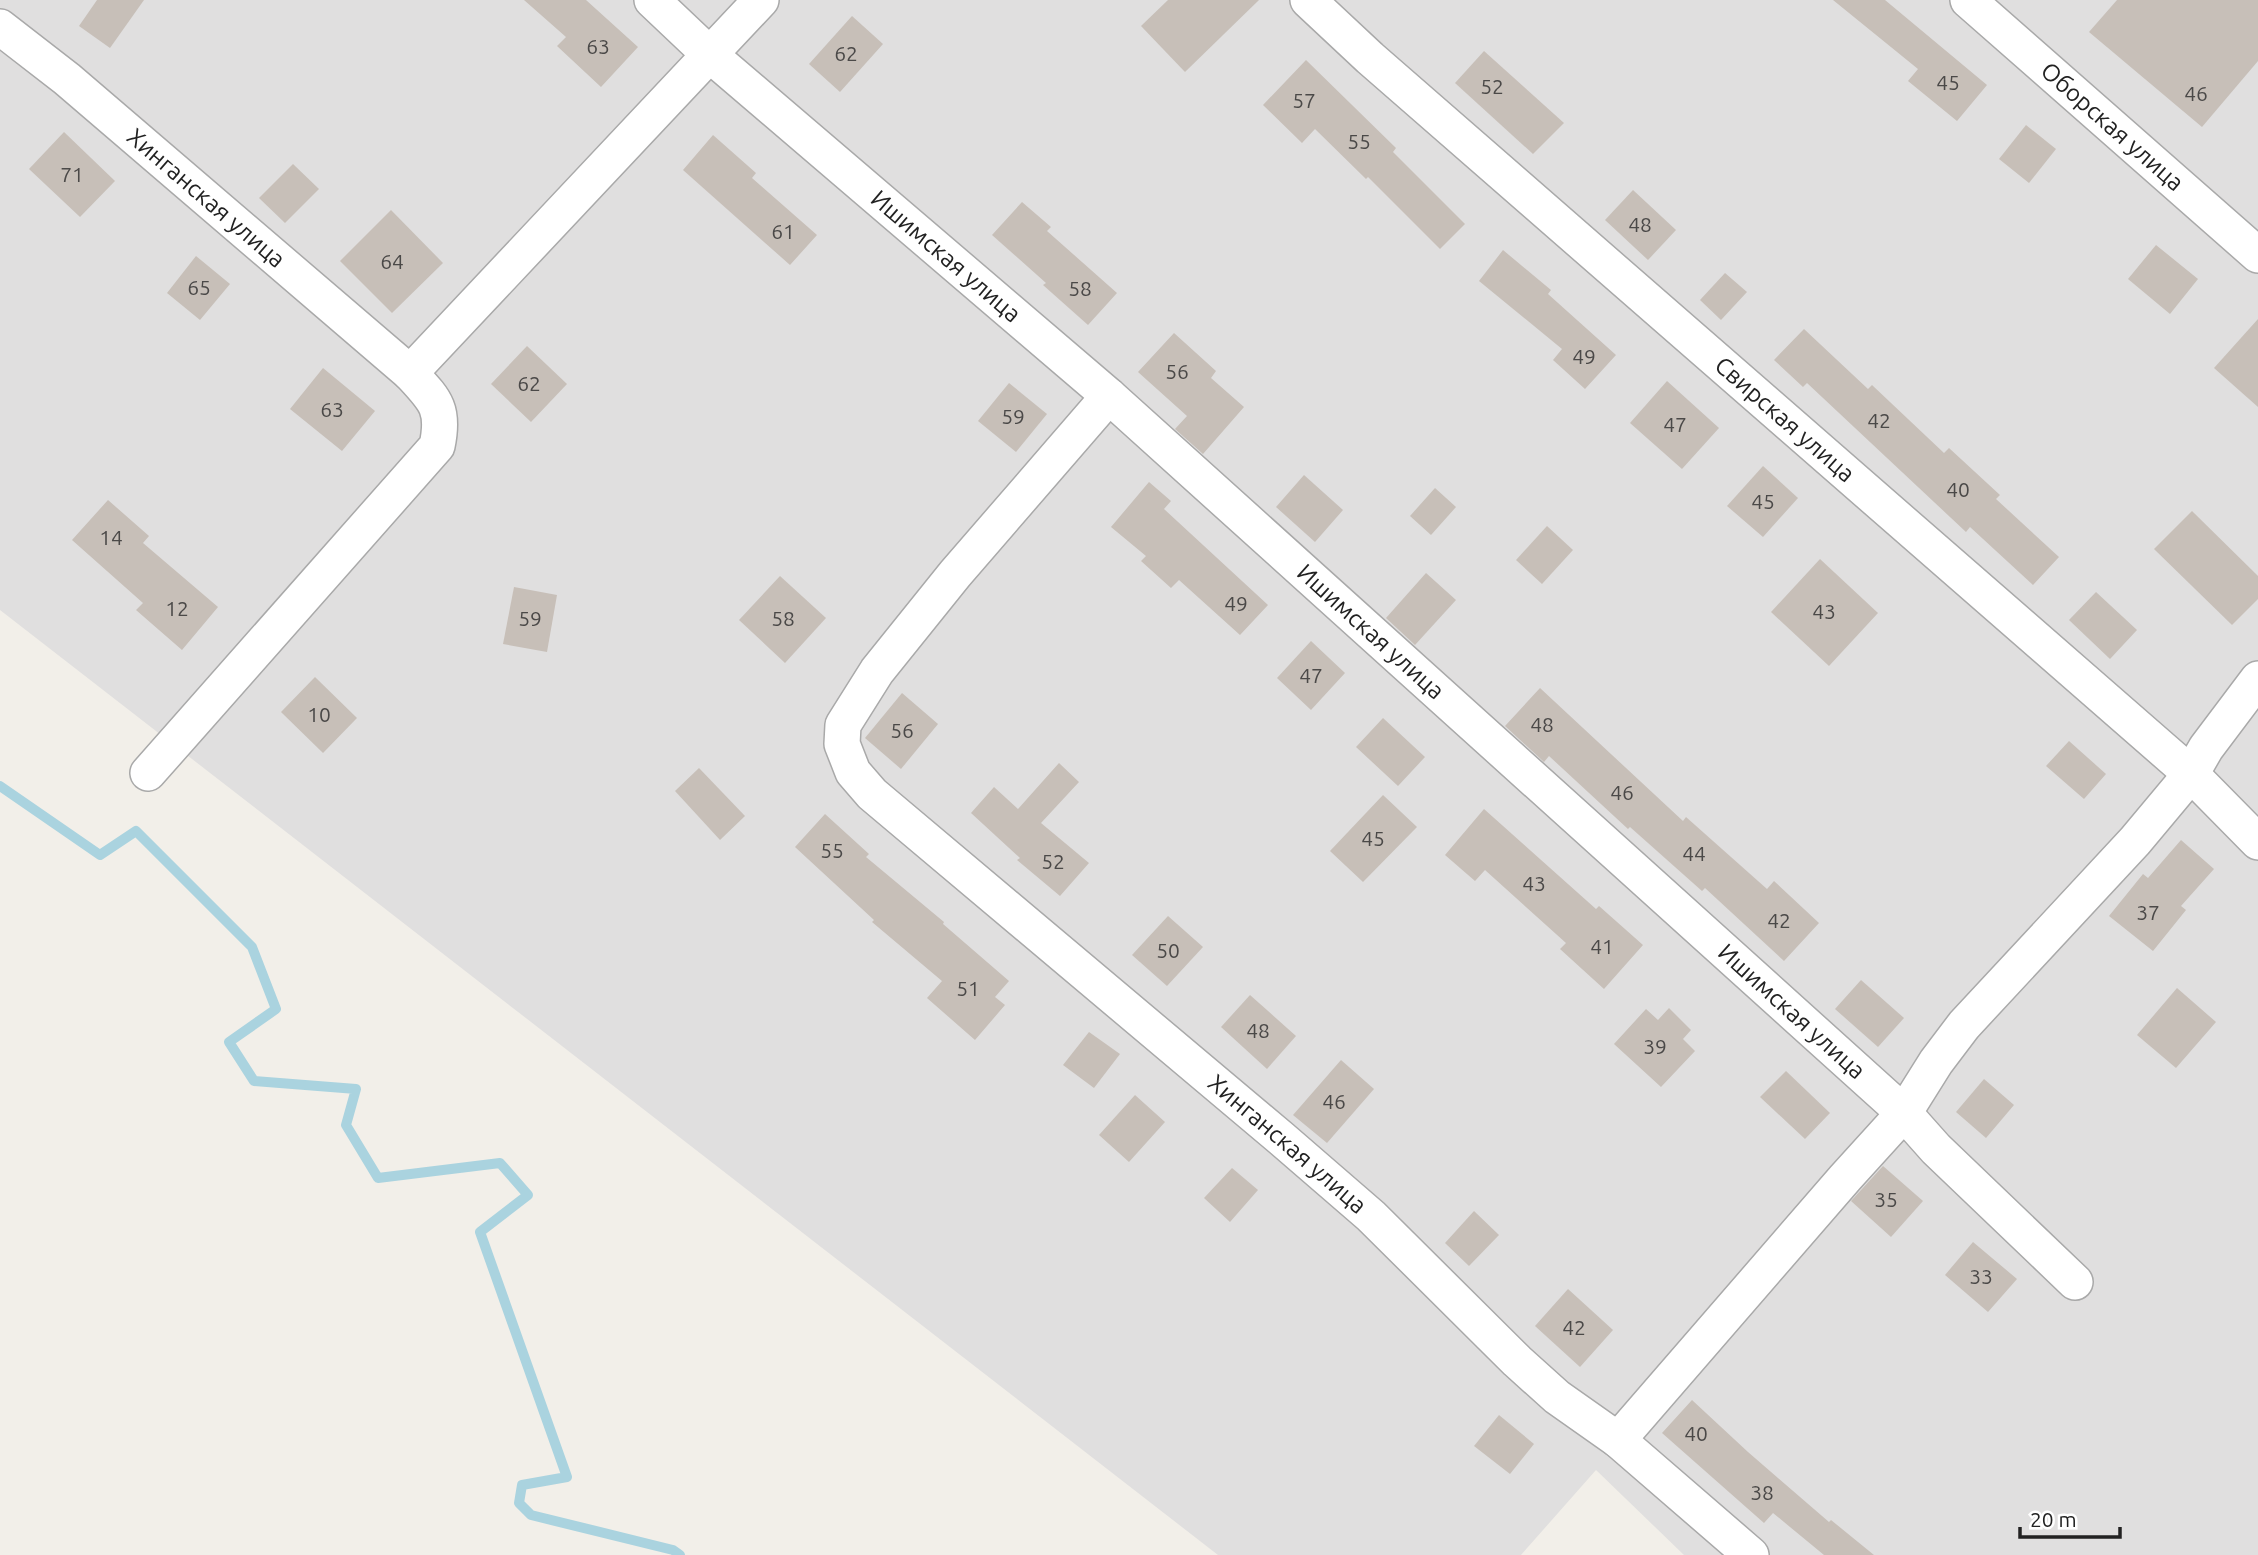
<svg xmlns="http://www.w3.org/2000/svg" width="2258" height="1555" font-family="Ubuntu,sans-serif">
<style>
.residential{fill:#e0dfdf}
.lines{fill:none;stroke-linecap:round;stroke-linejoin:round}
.stream{stroke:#aad3df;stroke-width:10}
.building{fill:#c7bfb8}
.minor-casing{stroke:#a9a9a9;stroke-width:38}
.minor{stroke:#fff;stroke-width:35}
.labels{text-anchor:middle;stroke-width:7;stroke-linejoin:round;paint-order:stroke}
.number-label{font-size:21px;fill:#4b4948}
.street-label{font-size:24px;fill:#222;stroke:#fff}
</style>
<rect width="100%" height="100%" fill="#f2efe9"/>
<polygon class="residential" points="0,0 2258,0 2258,1555 1684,1555 1596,1470 1521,1555 1218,1555 0,610"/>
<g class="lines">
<polyline class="stream" points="0,786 100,855 136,831 252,947 276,1009 229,1042 254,1081 356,1089 346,1125 378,1178 500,1163 528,1195 480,1232 567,1477 522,1485 519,1503 531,1515 673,1550 680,1555"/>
</g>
<g class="building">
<polygon points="97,0 144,0 110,48 79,26"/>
<polygon points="524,0 586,0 638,47 601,87 557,46 566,37"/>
<polygon points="1168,0 1259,0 1185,72 1141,26"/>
<polygon points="1833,0 1885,0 1987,85 1957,121 1908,81 1918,69"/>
<polygon points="2117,0 2258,0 2258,61 2202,127 2089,32"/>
<polygon points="852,16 883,44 840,92 809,64"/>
<polygon points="1484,51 1564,123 1533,154 1455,83"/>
<polygon points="1306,60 1396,148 1393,152 1465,224 1440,249 1368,177 1366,179 1315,129 1302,143 1263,105"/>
<polygon points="2026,125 2056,149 2029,183 1999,159"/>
<polygon points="64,132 115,181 80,217 29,169"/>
<polygon points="713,135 756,173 752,178 817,235 790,265 683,170"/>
<polygon points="293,164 319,189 285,223 259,198"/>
<polygon points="1633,190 1676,230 1648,260 1605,220"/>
<polygon points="1022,202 1051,227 1047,231 1117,293 1088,325 1043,285 1046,283 992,235"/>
<polygon points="391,210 443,263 392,313 340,261"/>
<polygon points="2156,245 2198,279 2170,314 2128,279"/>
<polygon points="1503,250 1551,290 1548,294 1616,355 1585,389 1553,360 1562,349 1479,281"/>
<polygon points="196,256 230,284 200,320 167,293"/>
<polygon points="1725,273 1747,292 1721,320 1700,300"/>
<polygon points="2258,319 2258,407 2214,368"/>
<polygon points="1804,329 1868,389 1872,385 1944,453 1949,448 2000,495 1996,499 2059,557 2033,585 1970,527 1966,532 1807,383 1803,387 1774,360"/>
<polygon points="1174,333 1216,371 1211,378 1244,407 1203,454 1175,429 1187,416 1138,372"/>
<polygon points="527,346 567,384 531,422 491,384"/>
<polygon points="323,368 375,411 342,451 290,409"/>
<polygon points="1667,381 1719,428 1682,469 1630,423"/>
<polygon points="1009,383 1047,414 1016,452 978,421"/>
<polygon points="1763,466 1798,498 1763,537 1727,506"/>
<polygon points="1304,475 1343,510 1315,542 1276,507"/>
<polygon points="1149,482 1171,501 1164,509 1268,605 1240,635 1179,580 1171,588 1141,561 1146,556 1111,527"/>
<polygon points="1435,488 1456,507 1431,535 1410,516"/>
<polygon points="108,500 149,536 143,543 218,607 182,650 136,610 143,603 72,540"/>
<polygon points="2192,511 2258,576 2258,599 2232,625 2154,549"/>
<polygon points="1547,526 1573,550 1542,584 1516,560"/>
<polygon points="1820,559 1878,613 1829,666 1771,612"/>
<polygon points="1426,573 1456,600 1415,645 1386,618"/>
<polygon points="780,576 826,618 785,663 739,620"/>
<polygon points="514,587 557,595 547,652 503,644"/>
<polygon points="2096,592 2137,630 2110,659 2069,620"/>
<polygon points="1311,641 1345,673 1311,710 1277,678"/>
<polygon points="315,677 357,718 323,753 281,712"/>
<polygon points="1540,688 1683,821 1686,817 1767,889 1774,881 1819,923 1784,961 1705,888 1702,891 1630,827 1628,829 1549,756 1544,762 1505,726"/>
<polygon points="902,693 938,724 901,769 865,738"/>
<polygon points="1383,718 1425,757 1398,786 1356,747"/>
<polygon points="2069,741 2106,774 2084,799 2046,766"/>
<polygon points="1059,763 1079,782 1041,823 1089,863 1060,896 1017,860 1020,858 971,813 994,787 1018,809"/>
<polygon points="699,768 745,816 720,840 675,791"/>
<polygon points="1383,795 1417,827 1363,882 1330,851"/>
<polygon points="1484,809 1596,909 1599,906 1643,945 1604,989 1560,949 1566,943 1485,870 1475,881 1445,855"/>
<polygon points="825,814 869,854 866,857 944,922 943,924 1009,981 995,997 1005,1005 975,1040 927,998 942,981 872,922 874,920 795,847"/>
<polygon points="2181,840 2214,869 2181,906 2186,910 2153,951 2109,916 2143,874 2148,878"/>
<polygon points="1168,916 1203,947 1167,986 1132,955"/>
<polygon points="1861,980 1904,1018 1878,1047 1835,1009"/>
<polygon points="2177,988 2216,1022 2176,1068 2137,1035"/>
<polygon points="1250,995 1296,1036 1267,1069 1221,1027"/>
<polygon points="1669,1008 1691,1030 1683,1039 1695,1051 1661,1087 1614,1044 1646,1009 1658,1020"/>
<polygon points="1089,1032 1120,1054 1094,1088 1063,1065"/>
<polygon points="1341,1060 1374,1089 1327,1143 1293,1115"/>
<polygon points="1786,1071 1830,1113 1805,1139 1760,1097"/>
<polygon points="1984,1079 2014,1105 1986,1138 1956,1112"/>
<polygon points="1135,1095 1165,1122 1129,1162 1099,1135"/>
<polygon points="1883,1166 1923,1201 1891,1237 1851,1201"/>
<polygon points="1232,1168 1258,1190 1230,1222 1204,1198"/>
<polygon points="1474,1211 1499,1235 1469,1266 1445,1243"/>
<polygon points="1973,1242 2017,1279 1988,1312 1945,1275"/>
<polygon points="1568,1289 1613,1330 1580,1367 1535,1326"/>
<polygon points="1692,1400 1748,1452 1829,1522 1831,1520 1874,1555 1824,1555 1773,1513 1764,1523 1662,1433"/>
<polygon points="1499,1415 1534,1444 1510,1474 1474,1446"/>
</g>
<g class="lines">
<defs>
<g id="minor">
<path id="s1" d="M652,0L709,54L1109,396L1904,1113L1936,1149L2075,1282"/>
<path id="s2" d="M1308,0L1370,58L2191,774L2258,842"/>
<path id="s3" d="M1968,0L2258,255"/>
<path id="s4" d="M0,27L67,79L410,373"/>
<path id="s5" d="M1109,396L955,574L877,671L843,725L842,744L853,772L872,794L1282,1139L1371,1216L1517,1361L1557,1397L1618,1440L1751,1555"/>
<path d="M148,773L437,446C445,408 435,400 410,373L761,0"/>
<polyline points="1618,1440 1845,1178 1904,1113 1936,1062 1964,1025 2135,841 2191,774 2206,748 2258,679"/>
</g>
</defs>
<use href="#minor" class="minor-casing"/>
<use href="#minor" class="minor"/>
</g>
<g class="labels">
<g class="number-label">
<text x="598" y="54">63</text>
<text x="846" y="61">62</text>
<text x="1948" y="90">45</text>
<text x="1492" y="94">52</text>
<text x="2196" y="101">46</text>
<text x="1304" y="108">57</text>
<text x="1359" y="149">55</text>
<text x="72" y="182">71</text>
<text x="1640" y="232">48</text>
<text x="783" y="239">61</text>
<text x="392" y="269">64</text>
<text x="199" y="295">65</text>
<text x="1080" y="296">58</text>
<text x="1584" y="364">49</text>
<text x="1177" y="379">56</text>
<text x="529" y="391">62</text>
<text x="332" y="417">63</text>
<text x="1013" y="424">59</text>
<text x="1879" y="428">42</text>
<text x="1675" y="432">47</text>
<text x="1958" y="497">40</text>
<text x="1763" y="509">45</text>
<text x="111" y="545">14</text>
<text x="1236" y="611">49</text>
<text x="177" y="616">12</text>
<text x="1824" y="619">43</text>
<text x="530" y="626">59</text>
<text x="783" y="626">58</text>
<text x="1311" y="683">47</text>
<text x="319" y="722">10</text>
<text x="1542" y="732">48</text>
<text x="902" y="738">56</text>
<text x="1622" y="800">46</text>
<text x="1373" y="846">45</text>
<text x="832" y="858">55</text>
<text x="1694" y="861">44</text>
<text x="1053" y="869">52</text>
<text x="1534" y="891">43</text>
<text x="2148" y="920">37</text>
<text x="1779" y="928">42</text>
<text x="1602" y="954">41</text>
<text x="1168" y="958">50</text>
<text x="968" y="996">51</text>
<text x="1258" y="1038">48</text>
<text x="1655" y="1054">39</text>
<text x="1334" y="1109">46</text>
<text x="1886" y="1207">35</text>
<text x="1981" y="1284">33</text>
<text x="1574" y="1335">42</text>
<text x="1696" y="1441">40</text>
<text x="1762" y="1500">38</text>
</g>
<g class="street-label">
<text dy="8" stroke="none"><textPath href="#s3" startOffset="192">Оборская улица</textPath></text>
<text dy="8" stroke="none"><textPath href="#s4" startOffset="268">Хинганская улица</textPath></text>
<text dy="8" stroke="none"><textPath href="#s1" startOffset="390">Ишимская улица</textPath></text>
<text dy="8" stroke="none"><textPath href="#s2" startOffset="635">Свирская улица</textPath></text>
<text dy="8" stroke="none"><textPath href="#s1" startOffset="957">Ишимская улица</textPath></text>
<text dy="8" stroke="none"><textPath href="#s1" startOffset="1524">Ишимская улица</textPath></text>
<text dy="8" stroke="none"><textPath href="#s5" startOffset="1045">Хинганская улица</textPath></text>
</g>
</g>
<path d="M2020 1527v10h100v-10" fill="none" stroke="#222222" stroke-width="3.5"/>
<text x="2030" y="1527" font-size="21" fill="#222222" stroke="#ffffff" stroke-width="5" paint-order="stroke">20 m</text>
</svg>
